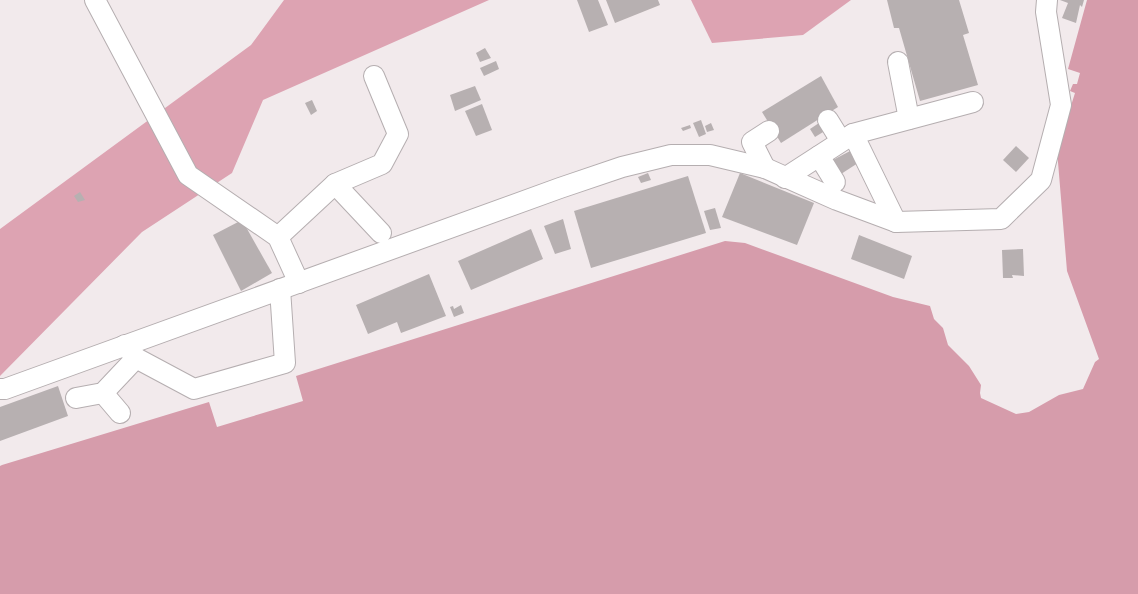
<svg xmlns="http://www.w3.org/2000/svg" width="1138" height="594" font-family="Montserrat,sans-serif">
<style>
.forest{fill:#dda3b2}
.water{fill:#d69cab}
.building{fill:#b7b0b1}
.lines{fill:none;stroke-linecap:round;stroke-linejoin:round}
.minor-casing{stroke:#b5aeb0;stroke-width:22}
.minor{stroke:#fff;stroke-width:20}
</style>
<rect width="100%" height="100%" fill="#f2eaec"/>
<g class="forest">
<polygon points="284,0 489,0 263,100 232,173 142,232 0,376 0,229 251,45"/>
<polygon points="691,0 851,0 803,35 712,43"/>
</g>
<polygon class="water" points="1087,0 1138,0 1138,594 0,594 0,466 2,465 209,402 217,427 303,401 296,376 725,241 745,243 893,297 930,306 934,319 943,328 948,345 969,366 981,385 980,393 981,398 1016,414 1029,412 1059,395 1083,389 1095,362 1099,359 1067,271 1057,150 1075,93 1070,91 1073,84 1077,84 1080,73 1068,69"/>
<g class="building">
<polygon points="577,0 598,0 608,25 589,32"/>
<polygon points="606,0 658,0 660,5 615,23"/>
<polygon points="887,0 959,0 969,33 963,35 978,85 920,101 899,28 894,28"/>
<polygon points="1060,0 1084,0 1082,7 1080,5 1076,23 1062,18 1068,3"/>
<polygon points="485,48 491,58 480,62 476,53"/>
<polygon points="496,61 499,69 484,76 480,68"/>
<polygon points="821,76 838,107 781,143 762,112"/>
<polygon points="475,86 481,100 455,111 450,95"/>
<polygon points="312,100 317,111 311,115 305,103"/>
<polygon points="482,104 492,130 476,136 465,111"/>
<polygon points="701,120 706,134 699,137 693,123"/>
<polygon points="822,121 828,129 815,137 810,129"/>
<polygon points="711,123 714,130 707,132 705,126"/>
<polygon points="690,125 691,128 683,131 681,128"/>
<polygon points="1016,146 1029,158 1016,172 1003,160"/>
<polygon points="852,150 858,163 841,174 833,160"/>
<polygon points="648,173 651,180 641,183 638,177"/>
<polygon points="740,173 814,203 797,245 722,217"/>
<polygon points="688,176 706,233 591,268 574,211"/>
<polygon points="80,192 85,200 78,202 74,196"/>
<polygon points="715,208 721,228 710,230 704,211"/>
<polygon points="563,219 571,249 555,254 544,226"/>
<polygon points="242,220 272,273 241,291 213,235"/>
<polygon points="531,229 543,259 471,290 458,261"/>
<polygon points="859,235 912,256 904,279 851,259"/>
<polygon points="1023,249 1024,276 1012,275 1013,278 1003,278 1002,250"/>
<polygon points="429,274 446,316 401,333 397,322 368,334 356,305"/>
<polygon points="461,305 464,313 454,317 450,307 453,306 454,309"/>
<polygon points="58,386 68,416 0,441 0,407"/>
</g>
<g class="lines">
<defs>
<g id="minor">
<polyline points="95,0 188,175 278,237 299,283"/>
<polyline points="898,62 909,119"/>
<polyline points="828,120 841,141"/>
<polyline points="853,134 896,222"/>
<polyline points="819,156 835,182"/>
<polyline points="765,168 752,142 769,131"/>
<polyline points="785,178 853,134 973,102"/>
<polyline points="335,184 381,233"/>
<polyline points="278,237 335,184 382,164 398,134 374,76"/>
<polyline points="125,345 136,358 194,389 285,363 280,289"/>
<polyline points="0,389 5,389 560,188 622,167 671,155 710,155 765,168 837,200 896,222 1001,219 1041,180 1061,105 1046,12 1047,0"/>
<polyline points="103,393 120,413"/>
<polyline points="76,398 103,393 136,358"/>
</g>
</defs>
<use href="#minor" class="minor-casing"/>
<use href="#minor" class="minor"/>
</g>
</svg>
